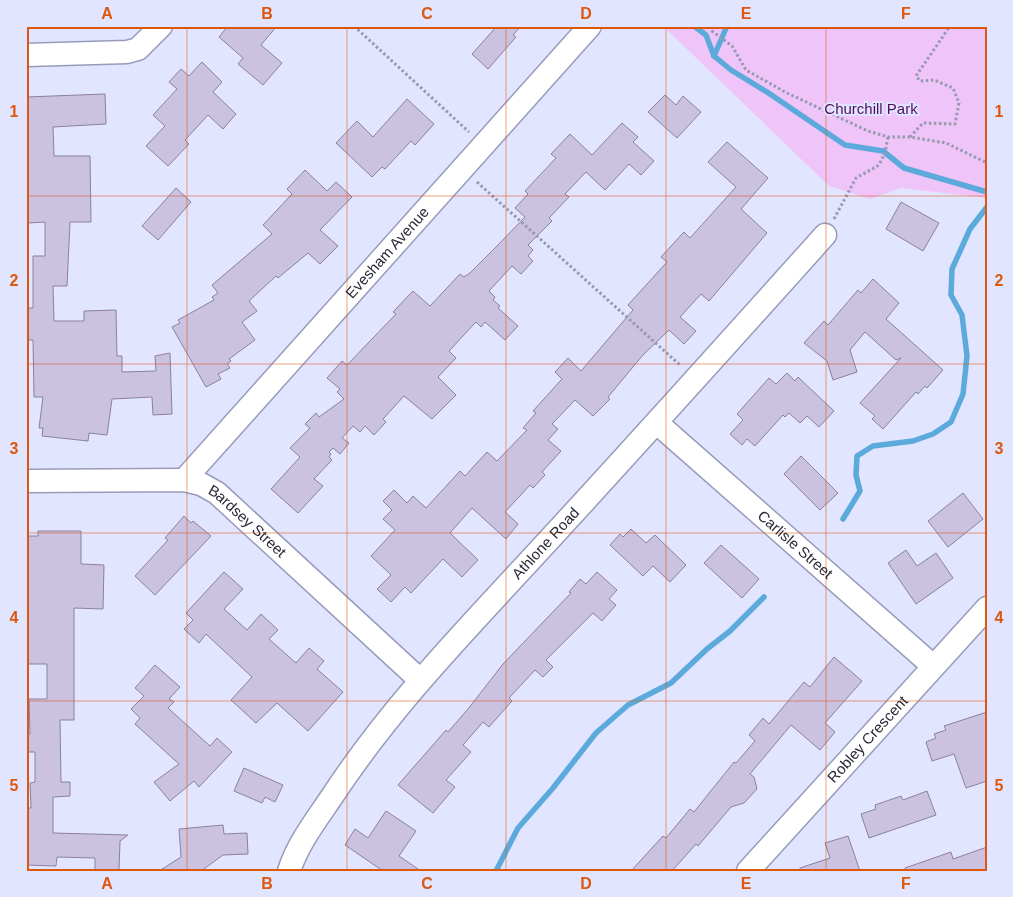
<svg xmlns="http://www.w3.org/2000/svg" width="1013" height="897" font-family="Helvetica,sans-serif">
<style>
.green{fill:#efc4f8}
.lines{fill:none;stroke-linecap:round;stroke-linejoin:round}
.stream{stroke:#5caadb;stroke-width:5.5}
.building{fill:#cbc1e0;stroke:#8b819f}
.minor-casing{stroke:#989cba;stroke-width:25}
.path{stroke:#979aae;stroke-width:3;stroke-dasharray:2.5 2.5;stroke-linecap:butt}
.minor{stroke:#fff;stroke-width:22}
.grid{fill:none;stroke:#de570e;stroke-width:1;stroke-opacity:0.55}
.labels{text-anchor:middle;stroke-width:4;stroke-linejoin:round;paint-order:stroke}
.park-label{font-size:15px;fill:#500f5c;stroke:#e1e5ff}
.street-label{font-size:15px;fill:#292a37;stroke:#e1e5ff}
.neatline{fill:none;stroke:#de570e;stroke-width:2}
.grid-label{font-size:16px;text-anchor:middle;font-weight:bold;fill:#de570e}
</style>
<rect width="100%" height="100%" fill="#e1e5ff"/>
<polygon class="green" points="663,26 987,26 987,198 901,188 870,199 829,186"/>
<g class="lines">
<g class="stream">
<polyline points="694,26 706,35 714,56 731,70 767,92 845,145 883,151 904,168 987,192"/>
<polyline points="714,56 727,26"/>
<polyline points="843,519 860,491 856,475 857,456 873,446 913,441 933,434 951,422 963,394 967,356 962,315 951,295 952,269 970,229 987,207"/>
<polyline points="496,871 518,828 553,788 596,733 628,705 671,683 707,649 730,631 764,597"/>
</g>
</g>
<g class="building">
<polygon points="228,26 277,26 261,45 282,63 263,85 238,64 243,58 219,37"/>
<polygon points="497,26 521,26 513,35 516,37 488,69 472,54"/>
<polygon points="202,62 222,82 213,92 236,114 223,129 208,115 185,140 189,144 168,166 146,146 165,126 153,115 177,89 169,82 181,69 189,76"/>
<polygon points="105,94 106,124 53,127 54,156 90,156 91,222 70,222 67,286 53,286 54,321 84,321 84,311 116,310 117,356 122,356 122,372 156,371 155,356 170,353 172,414 153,415 152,397 112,399 107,435 89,433 88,441 42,436 43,428 39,428 43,397 34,397 33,340 26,340 26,308 33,308 33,256 45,256 45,222 28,223 26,97"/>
<polygon points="665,95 676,105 683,96 701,112 677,138 648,112"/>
<polygon points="407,99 434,124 415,145 411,141 385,169 382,167 372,177 336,143 357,121 373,137"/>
<polygon points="622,123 638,137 633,142 654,161 641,175 629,164 605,190 586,172 565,194 569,197 549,218 552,221 528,245 533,250 528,256 533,261 521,274 512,266 489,291 495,297 493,300 500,306 498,308 518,326 505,340 485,322 481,327 476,322 449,351 456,358 438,377 456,395 432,419 404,396 383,419 386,422 374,435 365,426 360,432 353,426 342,438 349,443 340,454 333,448 329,452 331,454 329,457 332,460 314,479 323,486 298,513 271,489 300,457 290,448 310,428 305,424 316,413 319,417 344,399 337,392 340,389 327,378 342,361 347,365 396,314 393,312 413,291 430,306 460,274 464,277 470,273 498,245 525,217 515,208 528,194 525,191 556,158 551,154 570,134 592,155"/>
<polygon points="727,142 768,178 741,209 767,233 709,301 701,294 680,317 696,331 684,344 669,330 643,355 608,397 610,399 593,416 575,400 552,424 558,429 548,440 561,451 542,472 545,475 533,488 530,485 505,512 518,524 506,539 472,508 450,533 478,560 462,577 443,559 411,593 405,587 391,602 377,589 391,575 371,556 395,530 383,519 392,510 383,501 394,490 407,503 413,496 426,508 460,471 465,476 487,452 497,461 527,430 523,428 536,413 533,411 562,379 555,372 568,358 581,371 633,310 628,305 667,262 661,257 684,232 690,238 736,187 708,162"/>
<polygon points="305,170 327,191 336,182 352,197 320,230 338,246 320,264 308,253 278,278 276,276 249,301 257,311 242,322 255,340 229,359 231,361 227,364 230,368 218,374 221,379 206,387 172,327 180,323 178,320 214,300 212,297 218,293 212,285 272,234 263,225 292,194 287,189"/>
<polygon points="176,188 191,202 158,240 142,226"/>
<polygon points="901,202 939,223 923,251 886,229"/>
<polygon points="873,279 899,303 886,319 943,370 927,388 925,386 918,394 916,392 883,429 872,419 875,416 860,403 901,358 896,360 865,332 850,350 857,372 833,380 827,361 804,343 824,321 828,325 858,290 861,293"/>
<polygon points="787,373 795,381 798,377 834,411 819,427 807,416 800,423 789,413 785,417 783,415 755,446 747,439 742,445 730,434 743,420 737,414 769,378 776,384"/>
<polygon points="801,456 838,493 820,510 784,474"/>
<polygon points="963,493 983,519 948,547 928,521"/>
<polygon points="184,516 191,523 193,521 211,536 155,595 135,576 168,540 165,538"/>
<polygon points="631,529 646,543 655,535 686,565 670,582 653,566 643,576 610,545 620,534 623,537"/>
<polygon points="38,531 81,531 81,564 104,565 103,609 74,608 74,720 60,720 61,782 70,782 70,796 53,797 53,833 128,835 120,841 119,871 95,871 95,858 57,857 56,866 26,865 26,808 31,808 30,783 35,782 35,752 26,752 26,735 30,734 29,699 47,699 47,664 26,664 26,536 38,536"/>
<polygon points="721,545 759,579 742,598 704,563"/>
<polygon points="906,550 917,566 936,553 953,578 916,604 888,563"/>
<polygon points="224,572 243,589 224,609 247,630 261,614 278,630 269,639 296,663 309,648 324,661 317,669 343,692 308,731 277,703 256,723 231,700 252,677 206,634 199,643 184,629 193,620 186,613"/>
<polygon points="597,572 617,590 609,599 616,605 602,621 593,613 546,660 553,667 543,677 535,670 509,698 512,701 489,727 483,722 463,745 471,752 446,780 455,787 433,813 398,785 446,730 448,732 468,709 503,664 571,593 569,592 580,579 586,584"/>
<polygon points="834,657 862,681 825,723 835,732 820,750 791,725 750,774 754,777 757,789 744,803 731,807 698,846 696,844 672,871 631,871 663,836 666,838 690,809 694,812 734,762 736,763 755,741 749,735 763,718 769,724 804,682 810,687"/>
<polygon points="155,665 180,687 169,699 174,702 168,708 210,746 217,738 232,752 199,787 194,781 170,801 154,782 179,764 135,724 140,718 131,709 144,696 135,688"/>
<polygon points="987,712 987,781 966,788 954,754 932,761 926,742 936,738 934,734 946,730 944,726"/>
<polygon points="244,768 283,785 275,802 265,797 262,803 234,791"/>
<polygon points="927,791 936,815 869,838 861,814 876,809 875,805 901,796 903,800"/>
<polygon points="386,811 416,831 399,856 421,871 383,871 345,845 355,829 368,838"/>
<polygon points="223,825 224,834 247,833 248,854 223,855 201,871 159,871 181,857 179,829"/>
<polygon points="848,836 860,871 800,871 800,868 830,858 825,843"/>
<polygon points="987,847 987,871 905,871 905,868 951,852 953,859"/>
</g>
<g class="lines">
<defs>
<g id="minor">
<polyline points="26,55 127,52 138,49 161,26"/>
<path id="s1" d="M657,423L933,666"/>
<path id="s2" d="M184,480L590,26"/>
<path id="s3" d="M26,481L184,480L201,484L217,493L420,680"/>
<path id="s4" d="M289,871C298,843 317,819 333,795C391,707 464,632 535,555C633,449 729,342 825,235"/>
<path id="s5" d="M748,871L987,608"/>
</g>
</defs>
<use href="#minor" class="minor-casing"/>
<g class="path">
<polyline points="354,26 469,132"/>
<polyline points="710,26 712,31 732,46 746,70 787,93 868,131 888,137 910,137 946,143 987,163"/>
<polyline points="910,137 923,123 955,124 959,103 953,88 934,80 920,81 916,76 950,26"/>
<polyline points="477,182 680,365"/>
<polyline points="834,219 856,178 879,165 885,153 888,137"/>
</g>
<use href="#minor" class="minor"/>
</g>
<path class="grid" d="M187,26V871M347,26V871M506,26V871M666,26V871M826,26V871M26,196H987M26,364H987M26,533H987M26,701H987"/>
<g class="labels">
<g class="park-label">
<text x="871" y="114">Churchill Park</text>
</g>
<g class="street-label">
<text dy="5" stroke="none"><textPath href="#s2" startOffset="305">Evesham Avenue</textPath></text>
<text dy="5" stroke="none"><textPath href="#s3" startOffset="235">Bardsey Street</textPath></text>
<text dy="5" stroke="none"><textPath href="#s4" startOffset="418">Athlone Road</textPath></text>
<text dy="5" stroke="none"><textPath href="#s1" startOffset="184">Carlisle Street</textPath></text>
<text dy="5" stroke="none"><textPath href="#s5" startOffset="178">Robley Crescent</textPath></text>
</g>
</g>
<rect width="1013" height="897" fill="none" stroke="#e1e5ff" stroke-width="55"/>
<rect x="28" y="28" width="958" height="842" class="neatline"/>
<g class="grid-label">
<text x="107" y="19">A</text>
<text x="267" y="19">B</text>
<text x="427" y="19">C</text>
<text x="586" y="19">D</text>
<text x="746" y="19">E</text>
<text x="906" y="19">F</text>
<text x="14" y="117">1</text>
<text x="999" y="117">1</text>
<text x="14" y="286">2</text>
<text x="999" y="286">2</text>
<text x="14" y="454">3</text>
<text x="999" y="454">3</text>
<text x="14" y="623">4</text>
<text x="999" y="623">4</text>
<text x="14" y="791">5</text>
<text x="999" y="791">5</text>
<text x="107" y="889">A</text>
<text x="267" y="889">B</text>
<text x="427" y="889">C</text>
<text x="586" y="889">D</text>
<text x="746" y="889">E</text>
<text x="906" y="889">F</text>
</g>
</svg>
